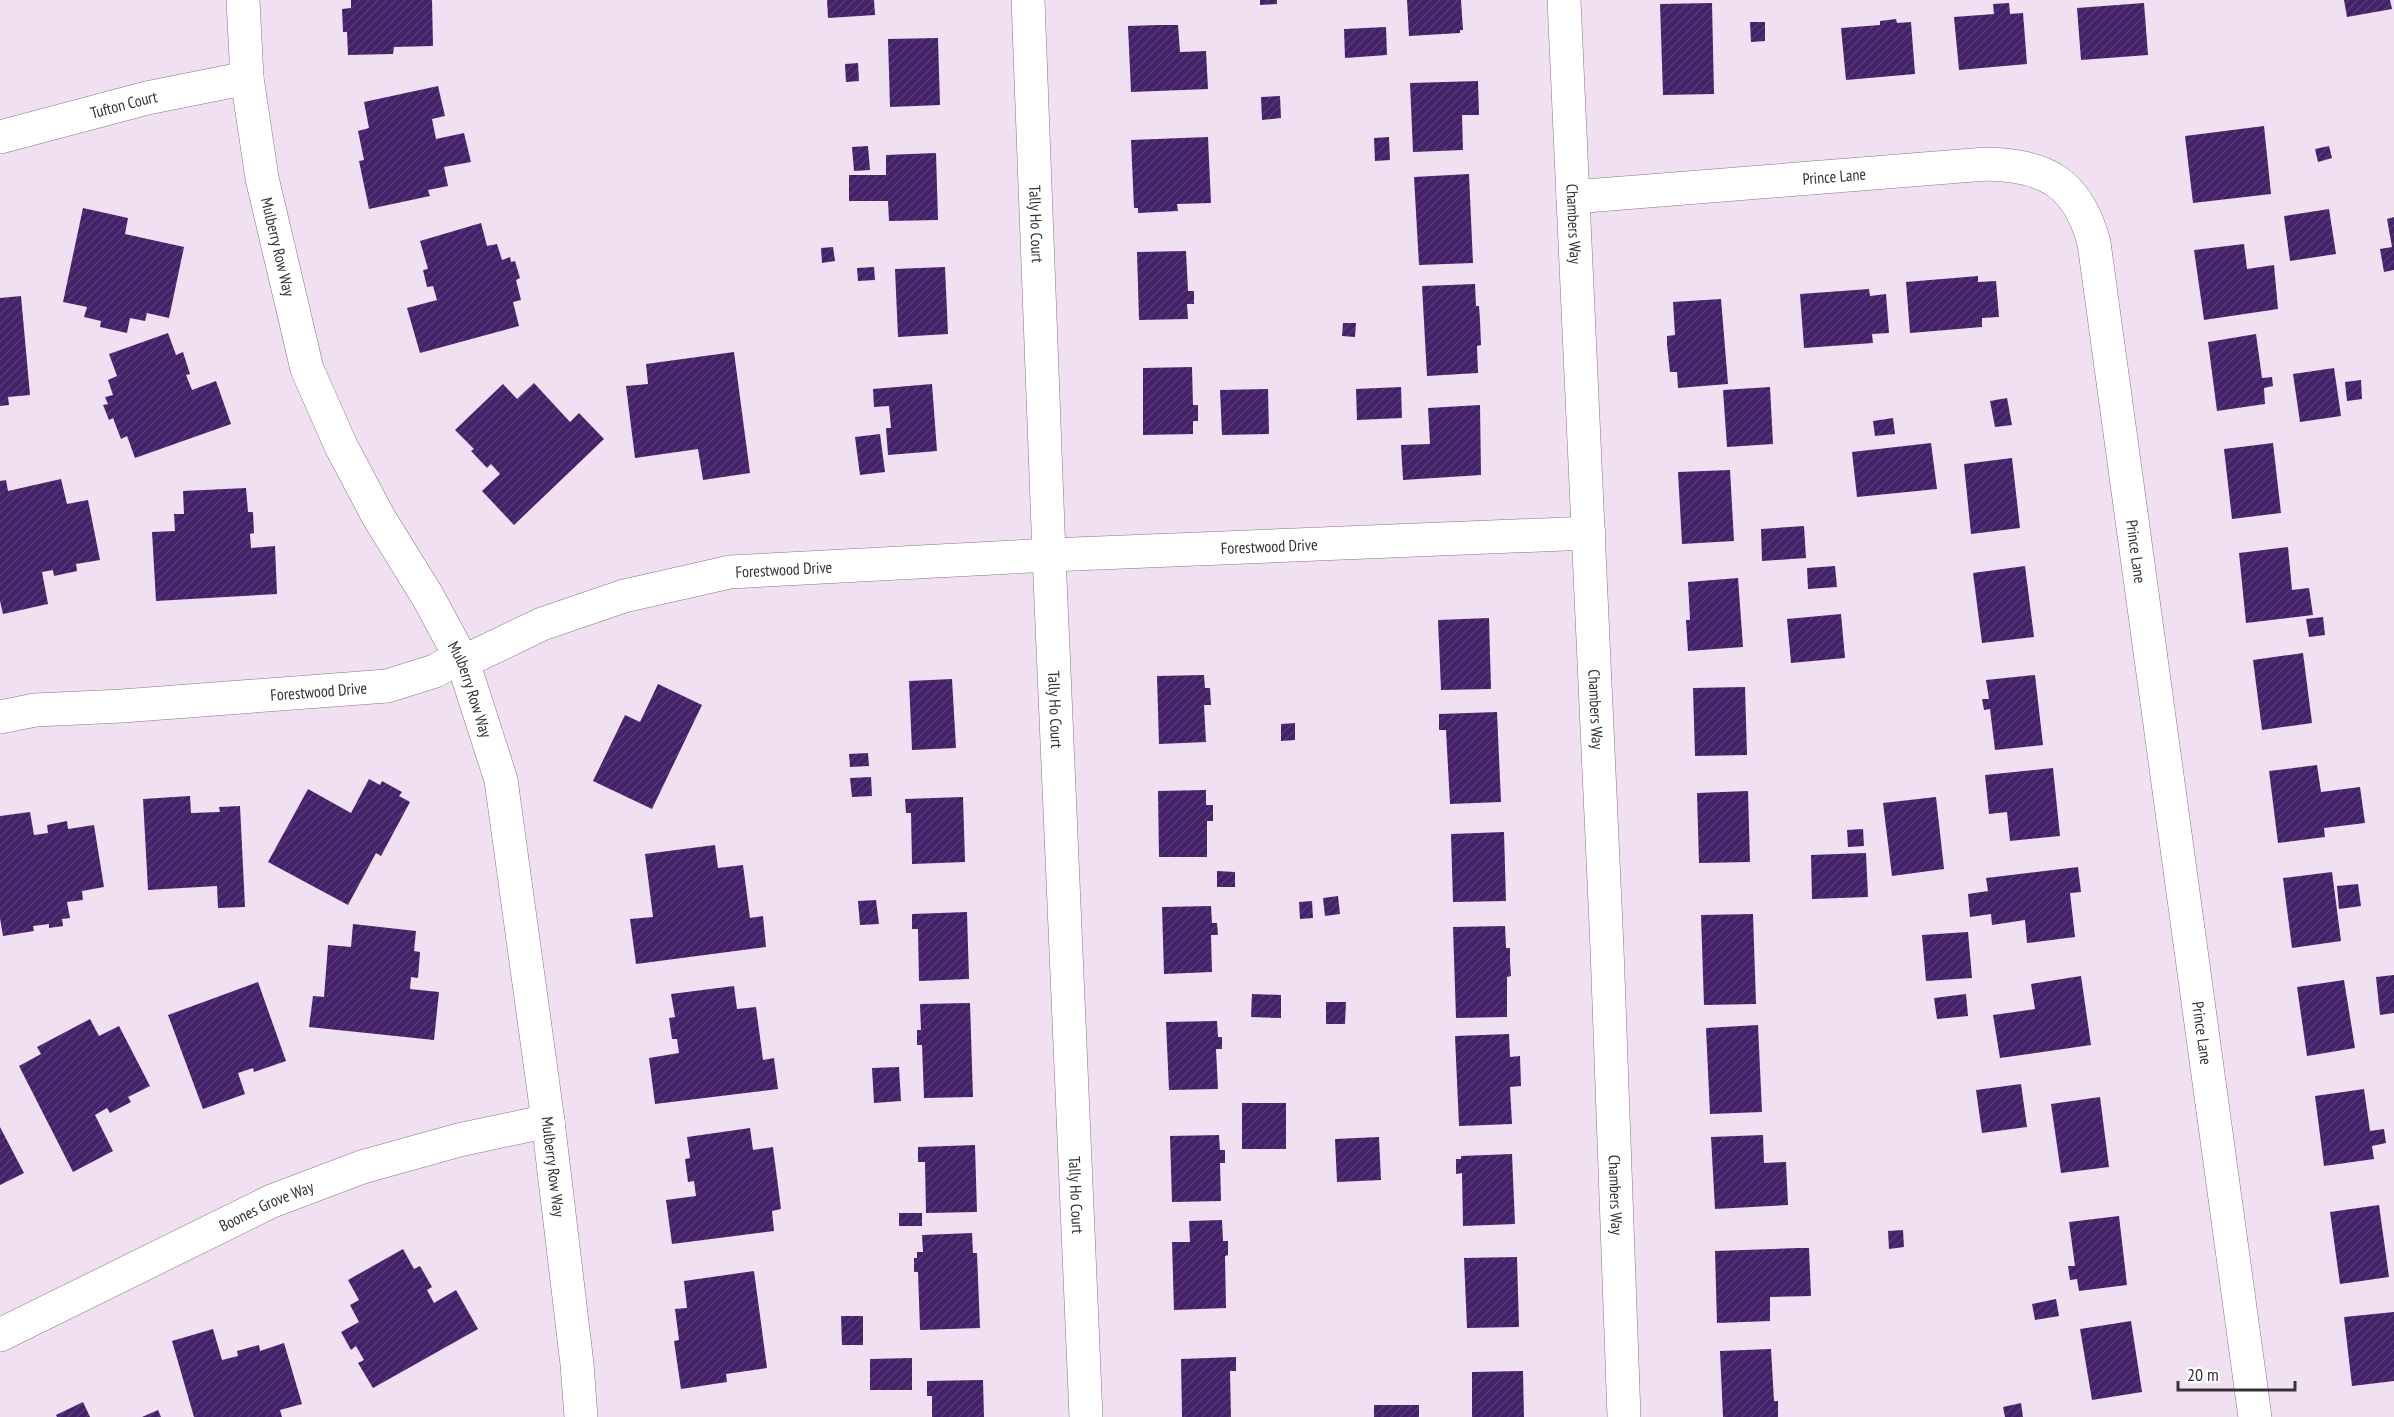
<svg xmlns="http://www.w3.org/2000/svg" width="2394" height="1417" font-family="'PT Sans Narrow',sans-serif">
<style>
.building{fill:url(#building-hatch)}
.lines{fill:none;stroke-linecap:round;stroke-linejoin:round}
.minor-casing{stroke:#857586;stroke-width:34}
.minor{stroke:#fff;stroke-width:33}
.labels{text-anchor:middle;stroke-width:6;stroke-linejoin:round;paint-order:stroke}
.street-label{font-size:16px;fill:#363037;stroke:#fff}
</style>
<defs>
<pattern id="building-hatch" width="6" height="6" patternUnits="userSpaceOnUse" patternTransform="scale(1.5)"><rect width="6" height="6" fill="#442269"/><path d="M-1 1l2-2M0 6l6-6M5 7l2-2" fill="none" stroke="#573a76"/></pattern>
</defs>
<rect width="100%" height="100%" fill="#f1e0f2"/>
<g class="building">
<polygon points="351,0 432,0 433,46 394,47 393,54 348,55 347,32 343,32 342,9 351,8"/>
<polygon points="827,0 874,0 875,15 828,18"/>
<polygon points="1260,0 1277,0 1277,4 1260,5"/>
<polygon points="1407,0 1461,0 1463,30 1460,30 1460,33 1409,36"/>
<polygon points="2344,0 2390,0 2392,9 2347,17"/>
<polygon points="1712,3 1714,94 1663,95 1660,4"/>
<polygon points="2009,3 2010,14 2023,13 2027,64 1959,70 1954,17 1994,14 1993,4"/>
<polygon points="2144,3 2148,55 2081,60 2077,8"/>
<polygon points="1896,19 1897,23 1911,22 1915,74 1846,80 1841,28 1880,25 1880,21"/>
<polygon points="1750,22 1765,22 1765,41 1751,42"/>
<polygon points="1158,25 1178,25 1180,52 1206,51 1208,89 1131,92 1128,26"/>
<polygon points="1386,27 1387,55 1345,58 1344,29"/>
<polygon points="938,38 940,105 890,107 888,39"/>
<polygon points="858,63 859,81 846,82 845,64"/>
<polygon points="1478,81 1479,115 1462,115 1463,150 1413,152 1410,83"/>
<polygon points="438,86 445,116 432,119 436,139 464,133 471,162 444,167 448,186 428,190 430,196 369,209 359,161 364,160 358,131 369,128 364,102"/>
<polygon points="1280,96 1281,118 1262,120 1261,97"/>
<polygon points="2264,126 2271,194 2193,203 2185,136"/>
<polygon points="1208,137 1211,203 1177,204 1178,211 1138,213 1138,208 1134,208 1131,140"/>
<polygon points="1389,137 1390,160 1375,161 1374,138"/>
<polygon points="868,146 870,170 854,171 852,147"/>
<polygon points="2329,146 2332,158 2318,162 2315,149"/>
<polygon points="936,153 938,220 889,221 888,201 849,201 849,175 886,175 886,155"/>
<polygon points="1469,174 1473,263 1419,265 1414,177"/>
<polygon points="83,208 128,218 125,234 184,247 169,318 147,313 145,321 130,318 127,333 100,327 101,321 84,317 87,307 63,302"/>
<polygon points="2329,209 2336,254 2290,261 2284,216"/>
<polygon points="2394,217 2394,270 2384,272 2380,249 2392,247 2387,219"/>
<polygon points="481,223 487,246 497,244 502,260 510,257 511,262 515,261 520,278 516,280 521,300 513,302 519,326 420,353 407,308 437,300 433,286 427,287 423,270 428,269 420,241"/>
<polygon points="2244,244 2247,269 2274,265 2278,309 2204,320 2194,250"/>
<polygon points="833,247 835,261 822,263 821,248"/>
<polygon points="1186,251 1188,291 1194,291 1194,304 1187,304 1188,319 1139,320 1137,252"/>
<polygon points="874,267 875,280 858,281 857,268"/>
<polygon points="945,267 948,334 898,337 895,269"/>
<polygon points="1978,276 1978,282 1996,281 1999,317 1982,318 1982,327 1910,333 1906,282"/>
<polygon points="1475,284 1476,306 1479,306 1480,320 1481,345 1477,346 1478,373 1427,376 1422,286"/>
<polygon points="1869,289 1870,296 1886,294 1889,333 1872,334 1873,343 1804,348 1800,294"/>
<polygon points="21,296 30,395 8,397 9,405 0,406 0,298"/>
<polygon points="1721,299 1728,384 1678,388 1677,372 1670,372 1667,344 1667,336 1675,335 1673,302"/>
<polygon points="1343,323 1356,323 1355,337 1342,336"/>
<polygon points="168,333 176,355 183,352 190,374 186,375 192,390 216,381 231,424 135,458 127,436 121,439 113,418 109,420 103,405 108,404 105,397 113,395 108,380 117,376 109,354"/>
<polygon points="2256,334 2262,378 2272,377 2273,386 2264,388 2265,404 2217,411 2208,342"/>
<polygon points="734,352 750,473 703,480 698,449 635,458 626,386 648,384 646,364"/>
<polygon points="1192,367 1193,405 1198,405 1198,421 1193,421 1193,434 1143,435 1143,368"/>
<polygon points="2334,368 2341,416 2300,422 2293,374"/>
<polygon points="2361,380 2362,399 2347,401 2345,382"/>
<polygon points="534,383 570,422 579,413 604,439 514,525 482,491 500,474 491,464 487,468 471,451 474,449 455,430 503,384 517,399"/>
<polygon points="932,384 937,451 888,455 886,428 891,428 889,406 874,407 873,389"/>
<polygon points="1401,387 1402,418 1357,420 1356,389"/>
<polygon points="1770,387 1773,444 1727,447 1723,390"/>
<polygon points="1268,389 1269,434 1222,435 1220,390"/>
<polygon points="2007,398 2012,425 1995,427 1990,401"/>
<polygon points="1480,405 1481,475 1403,480 1401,445 1430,444 1428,408"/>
<polygon points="1893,418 1895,434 1875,436 1873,421"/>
<polygon points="880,434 885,472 860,475 855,437"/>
<polygon points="1931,443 1937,489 1857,497 1852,452"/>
<polygon points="2273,443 2281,513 2232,519 2224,449"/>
<polygon points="2012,458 2020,528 1971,534 1964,464"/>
<polygon points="1730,470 1734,541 1682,544 1678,472"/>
<polygon points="61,479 67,504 88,500 100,560 76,564 77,571 54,576 53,570 42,572 48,604 3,614 0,601 0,481 6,480 8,491"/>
<polygon points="246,488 248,512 253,512 254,533 250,534 251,548 275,546 277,594 156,601 152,532 175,531 174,514 184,514 183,491"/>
<polygon points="1804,526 1806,558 1762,561 1761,529"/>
<polygon points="2288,547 2292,590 2309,588 2313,615 2246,623 2239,553"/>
<polygon points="1835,566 1837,587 1808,589 1807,568"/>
<polygon points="2025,566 2034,637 1982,643 1973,573"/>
<polygon points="1738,578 1743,647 1688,651 1686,620 1690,620 1688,582"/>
<polygon points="1841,614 1845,658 1791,663 1787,619"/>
<polygon points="2323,617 2325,635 2309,637 2306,619"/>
<polygon points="1489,618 1491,689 1441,690 1438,620"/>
<polygon points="2303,653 2312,723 2262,730 2253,660"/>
<polygon points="1204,675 1205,688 1210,688 1211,705 1204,705 1206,742 1159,744 1157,676"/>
<polygon points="2035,675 2043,745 1995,750 1990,709 1984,710 1982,699 1989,699 1986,680"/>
<polygon points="952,679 956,748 912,750 909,681"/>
<polygon points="658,684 702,705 652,809 593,781 625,715 640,722"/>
<polygon points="1745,687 1747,755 1695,756 1693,688"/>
<polygon points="1497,712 1501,802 1450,804 1446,730 1439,730 1439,714"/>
<polygon points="1295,723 1295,740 1281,741 1281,724"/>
<polygon points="868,753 869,766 850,767 849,754"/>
<polygon points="2317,765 2321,792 2360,787 2365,823 2324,828 2325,837 2278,843 2269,771"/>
<polygon points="2053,768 2060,836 2010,841 2007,812 1989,814 1985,775"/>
<polygon points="871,777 872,796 852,797 850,778"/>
<polygon points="369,779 380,785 382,781 402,792 399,796 410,802 381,856 376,853 348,905 268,862 308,789 351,813"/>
<polygon points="1206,790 1206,805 1213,805 1213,821 1207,821 1207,857 1159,857 1158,791"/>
<polygon points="1748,791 1750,862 1699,863 1697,793"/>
<polygon points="190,796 191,813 220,812 219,807 240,806 245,907 218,908 217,886 148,890 143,799"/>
<polygon points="963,797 965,862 912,864 911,813 906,813 905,799"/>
<polygon points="1936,797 1944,869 1892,876 1883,803"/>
<polygon points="30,812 34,835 48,833 47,825 67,821 68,829 94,825 104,887 82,891 83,900 67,902 70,918 62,919 63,926 49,928 49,924 33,926 34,931 3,936 0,918 0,816"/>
<polygon points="1863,829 1864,846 1848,847 1847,830"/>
<polygon points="1504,832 1506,901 1453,902 1451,834"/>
<polygon points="715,845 718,868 743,865 750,918 763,916 766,947 636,964 630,919 653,917 645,854"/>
<polygon points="1866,853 1868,897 1812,899 1811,855"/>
<polygon points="2078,867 2081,892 2070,893 2075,937 2027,943 2025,920 1992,925 1991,914 1970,917 1968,894 1988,891 1986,878"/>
<polygon points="1217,871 1235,872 1235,887 1217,887"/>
<polygon points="2332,872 2341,941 2292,948 2283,878"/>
<polygon points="2358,884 2361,906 2339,909 2337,886"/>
<polygon points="1338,896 1340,914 1325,916 1323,898"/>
<polygon points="876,900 879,924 860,925 858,901"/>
<polygon points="1312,901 1313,918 1300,919 1299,902"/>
<polygon points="1211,906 1212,923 1217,923 1218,935 1211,935 1212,972 1164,974 1162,907"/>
<polygon points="967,912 969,979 919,981 918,929 912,929 912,914"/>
<polygon points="1753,914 1756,1004 1704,1005 1701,915"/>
<polygon points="353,924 416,931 414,951 420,952 418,978 411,977 410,989 439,992 434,1040 309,1027 313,996 324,997 328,945 351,947"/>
<polygon points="1505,926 1506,948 1510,948 1510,961 1511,976 1507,977 1507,1017 1456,1018 1453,927"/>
<polygon points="1968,932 1972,978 1926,981 1922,935"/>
<polygon points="2394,975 2394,1013 2380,1015 2376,977"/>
<polygon points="2081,976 2091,1045 2000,1058 1993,1015 2035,1009 2031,984"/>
<polygon points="2344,980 2355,1048 2307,1056 2297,987"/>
<polygon points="258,982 286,1061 254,1072 253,1068 238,1073 245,1094 203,1109 168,1015"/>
<polygon points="734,986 737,1009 756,1007 763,1060 774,1058 778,1089 655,1104 649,1058 679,1053 677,1039 672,1039 669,1018 675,1017 671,994"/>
<polygon points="1252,994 1281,995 1281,1018 1251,1017"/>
<polygon points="1966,994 1968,1016 1937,1019 1934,998"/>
<polygon points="1326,1002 1346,1002 1345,1024 1326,1024"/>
<polygon points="970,1003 973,1097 924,1098 922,1045 917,1045 917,1030 921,1030 920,1004"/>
<polygon points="90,1019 99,1036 119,1026 150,1086 128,1097 131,1102 110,1113 107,1108 95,1115 113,1151 73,1172 19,1066 41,1054 37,1047"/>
<polygon points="1217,1021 1218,1037 1222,1037 1222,1049 1216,1049 1218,1089 1169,1090 1166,1022"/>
<polygon points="1758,1025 1762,1112 1710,1114 1706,1028"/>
<polygon points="1509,1034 1510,1057 1520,1056 1521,1086 1510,1087 1512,1124 1459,1126 1455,1036"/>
<polygon points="899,1067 901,1101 874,1103 872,1068"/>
<polygon points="2021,1084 2027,1127 1982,1133 1976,1090"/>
<polygon points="2364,1089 2370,1131 2384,1129 2386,1143 2372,1146 2374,1159 2324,1166 2315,1096"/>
<polygon points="2100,1097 2109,1167 2061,1173 2051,1104"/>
<rect x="1242" y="1103" width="44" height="46"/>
<polygon points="0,1127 24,1173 0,1185"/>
<polygon points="750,1128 753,1150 773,1147 781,1209 772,1211 774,1231 672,1244 666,1200 696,1196 694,1181 688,1182 685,1159 690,1158 687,1137"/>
<polygon points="1219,1135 1220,1150 1225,1150 1225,1163 1220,1163 1221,1201 1172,1202 1170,1136"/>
<polygon points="1763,1135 1764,1163 1786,1162 1788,1205 1715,1209 1711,1137"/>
<polygon points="1379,1137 1381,1180 1337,1182 1335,1139"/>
<polygon points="975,1145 977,1212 926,1213 925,1162 918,1162 918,1147"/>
<polygon points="1512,1154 1515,1224 1463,1226 1462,1173 1456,1174 1456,1159 1461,1159 1461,1156"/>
<polygon points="2379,1205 2389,1277 2340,1284 2330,1212"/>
<rect x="899" y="1213" width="23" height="13"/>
<polygon points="2119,1216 2127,1285 2079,1291 2077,1279 2070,1280 2068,1266 2075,1266 2069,1222"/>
<polygon points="1222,1220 1223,1241 1228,1241 1228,1255 1225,1256 1226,1308 1174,1310 1172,1242 1190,1242 1189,1221"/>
<polygon points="1903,1230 1904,1247 1889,1249 1888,1231"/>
<polygon points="972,1233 973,1253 977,1253 980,1328 920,1330 918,1272 914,1272 914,1258 917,1258 917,1252 923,1252 922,1235"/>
<polygon points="1798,1248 1809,1248 1811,1296 1770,1297 1770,1321 1717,1323 1715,1251"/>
<polygon points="403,1249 414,1269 420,1266 432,1287 427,1290 434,1303 456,1290 478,1329 373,1388 358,1363 364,1360 356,1346 351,1350 341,1332 359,1322 350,1305 359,1300 348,1280"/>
<polygon points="1517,1257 1519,1327 1467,1328 1464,1258"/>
<polygon points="754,1271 767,1368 726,1374 727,1382 681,1389 674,1341 679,1340 675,1309 687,1308 684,1281"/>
<polygon points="2056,1299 2059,1316 2035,1320 2032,1304"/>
<polygon points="2394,1312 2394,1381 2352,1386 2344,1317"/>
<polygon points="841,1316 863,1316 863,1345 842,1345"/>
<polygon points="2131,1321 2142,1392 2092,1400 2080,1329"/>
<polygon points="213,1329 222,1360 238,1356 237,1351 259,1345 260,1351 284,1343 302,1404 280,1410 282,1417 194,1417 172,1341"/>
<polygon points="1771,1349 1774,1401 1778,1401 1778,1417 1723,1417 1720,1351"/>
<polygon points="1236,1357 1236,1371 1230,1371 1231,1417 1182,1417 1181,1359"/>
<polygon points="912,1358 912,1390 870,1390 870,1359"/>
<polygon points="1523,1371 1524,1417 1472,1417 1472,1372"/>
<polygon points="983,1380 984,1417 932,1417 932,1396 927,1396 927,1381"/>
<polygon points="83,1402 90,1417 57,1417 56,1415"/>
<polygon points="2021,1403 2023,1417 2005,1417 2003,1407"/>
<rect x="1374" y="1405" width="45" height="12"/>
<polygon points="158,1410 161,1417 142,1417"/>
</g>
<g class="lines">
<defs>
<g id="minor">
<path id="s1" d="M243,0L247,78L262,178L307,369L341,446L378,516L428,597L463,662L501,780L548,1121L577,1364L581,1417"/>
<path id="s2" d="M1028,0L1049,555L1086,1417"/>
<path id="s3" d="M1564,0L1607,948L1624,1417"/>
<path id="s4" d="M0,137L147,98L247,78"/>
<path id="s5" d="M1573,197L1986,164C2046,165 2078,183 2094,243L2255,1417"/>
<path id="s6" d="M0,717L35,710L122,706L387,686L435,671L451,662H463L542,624L624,596L730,572L1049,555L1589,533"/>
<path id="s7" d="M0,1335L272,1201L362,1167L459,1140L548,1121"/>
</g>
</defs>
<use href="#minor" class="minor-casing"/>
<use href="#minor" class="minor"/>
</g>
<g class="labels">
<g class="street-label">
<text dy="6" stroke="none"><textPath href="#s4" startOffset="128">Tufton Court</textPath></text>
<text dy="6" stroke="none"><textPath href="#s5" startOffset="262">Prince Lane</textPath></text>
<text dy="6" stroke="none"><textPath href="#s2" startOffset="224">Tally Ho Court</textPath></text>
<text dy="6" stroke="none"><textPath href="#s3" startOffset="224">Chambers Way</textPath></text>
<text dy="6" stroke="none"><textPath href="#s1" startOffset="250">Mulberry Row Way</textPath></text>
<text dy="6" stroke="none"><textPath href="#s6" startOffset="1292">Forestwood Drive</textPath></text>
<text dy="6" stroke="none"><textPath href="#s5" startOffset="873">Prince Lane</textPath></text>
<text dy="6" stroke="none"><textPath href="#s6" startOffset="806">Forestwood Drive</textPath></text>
<text dy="6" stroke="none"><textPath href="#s6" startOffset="320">Forestwood Drive</textPath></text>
<text dy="6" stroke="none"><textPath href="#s1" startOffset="736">Mulberry Row Way</textPath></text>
<text dy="6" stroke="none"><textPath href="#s3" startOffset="710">Chambers Way</textPath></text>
<text dy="6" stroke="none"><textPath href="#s2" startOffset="710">Tally Ho Court</textPath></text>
<text dy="6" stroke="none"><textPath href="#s5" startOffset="1359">Prince Lane</textPath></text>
<text dy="6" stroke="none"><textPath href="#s1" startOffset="1222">Mulberry Row Way</textPath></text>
<text dy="6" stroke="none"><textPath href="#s2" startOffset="1196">Tally Ho Court</textPath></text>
<text dy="6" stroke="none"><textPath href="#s3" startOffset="1196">Chambers Way</textPath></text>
<text dy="6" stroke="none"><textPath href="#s7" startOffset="296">Boones Grove Way</textPath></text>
</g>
</g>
<path d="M2178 1381v9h117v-9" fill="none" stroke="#363037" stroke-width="3"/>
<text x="2187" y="1381" font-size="18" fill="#363037" stroke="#ffffff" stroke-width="4.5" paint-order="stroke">20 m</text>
</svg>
